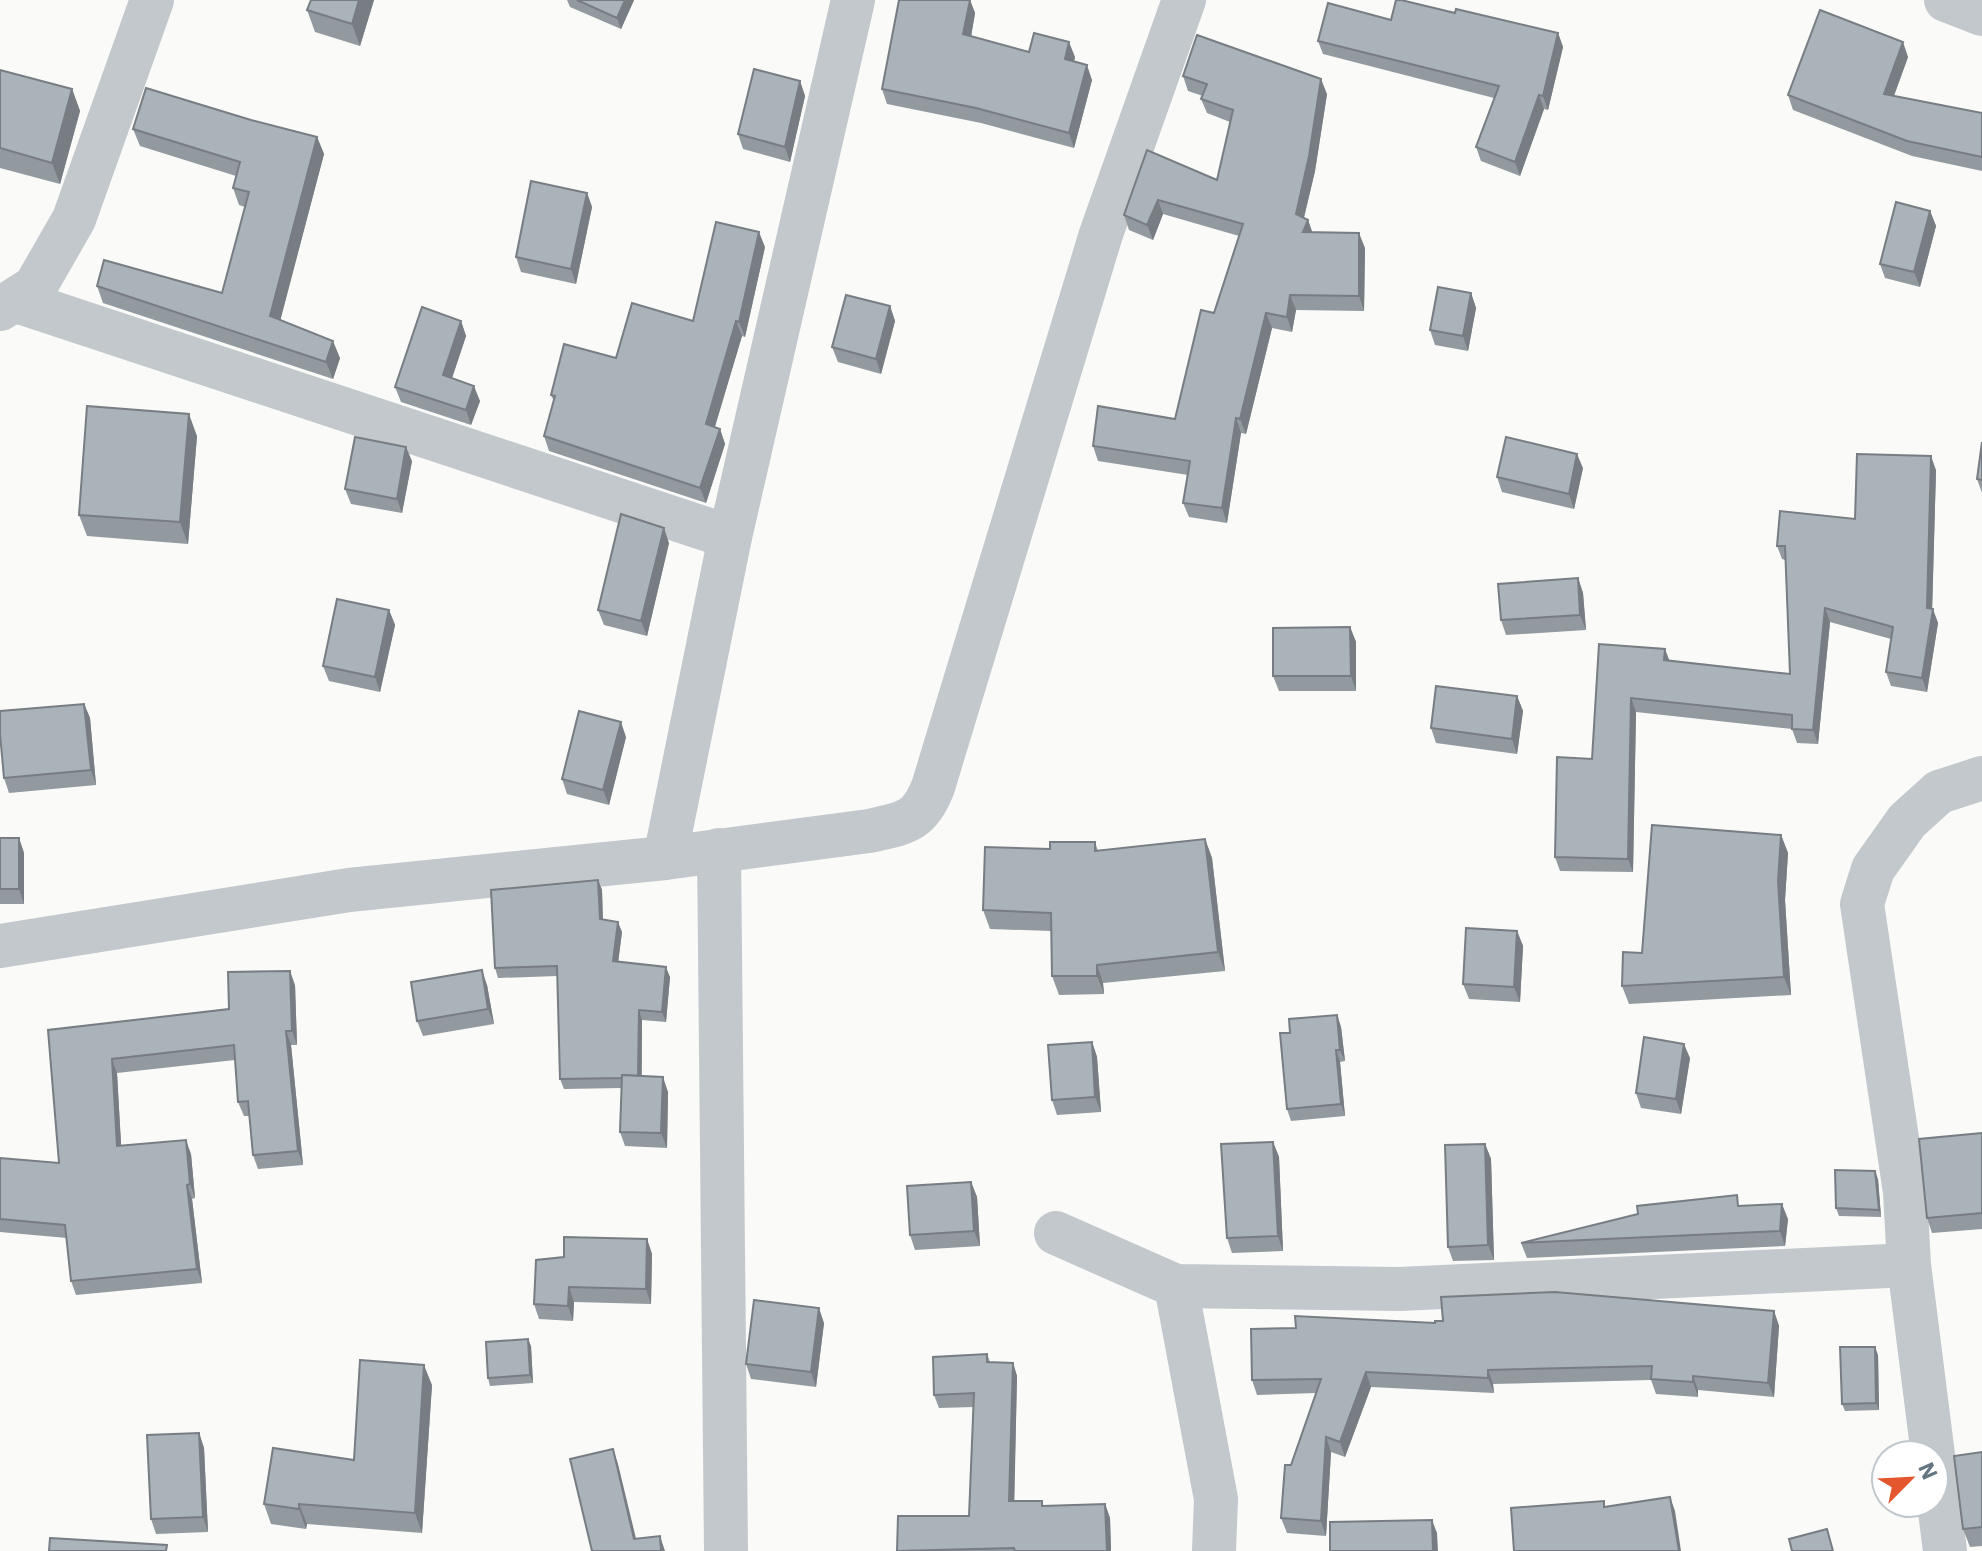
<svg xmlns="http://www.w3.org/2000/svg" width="1982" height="1551" font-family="'IBM Plex Sans',sans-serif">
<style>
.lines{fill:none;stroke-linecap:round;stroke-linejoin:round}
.minor{stroke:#c3c8cc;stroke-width:44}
.wall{fill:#929a9f}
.shaded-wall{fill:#777d82}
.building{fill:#aab3b9;stroke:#777d82;stroke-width:2}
</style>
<rect width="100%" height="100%" fill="#fafaf8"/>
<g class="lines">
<g class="minor">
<polyline points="1946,0 1982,14"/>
<polyline points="17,301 730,537"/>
<polyline points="0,309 35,287 74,219 152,0"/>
<polyline points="719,850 726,1551"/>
<polyline points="665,858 730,537 853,0"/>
<path d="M0,946L349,890L665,858L869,831C904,823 919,823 933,787L1101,234L1184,0"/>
<polyline points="1056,1233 1176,1286 1400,1289 1909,1265"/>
<polyline points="1176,1286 1216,1499 1214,1551"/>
<polyline points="1933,1455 1909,1265 1905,1192 1862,904 1873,869 1907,821 1939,792 1982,778"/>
<polyline points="1934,1463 1945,1551"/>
</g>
</g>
<g class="wall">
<polygon points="374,0 360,46 315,32 307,10"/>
<polygon points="567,0 634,0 621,29 570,7"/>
<polygon points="899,0 970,0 975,13 971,36 1029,52 1075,57 1074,61 1092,80 1074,148 981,123 887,104 882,89"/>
<polygon points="1455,13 1558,33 1563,47 1548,110 1544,109 1520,176 1481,161 1476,147 1494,98 1323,54 1318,41 1391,20"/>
<polygon points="1908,57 1894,96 1982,113 1982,171 1912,156 1793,110 1788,95"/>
<polygon points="0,70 72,89 80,111 60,184 0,168"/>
<polygon points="1183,76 1327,94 1315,171 1304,218 1308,220 1312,232 1365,248 1364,311 1296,310 1292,332 1272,328 1246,434 1241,433 1227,523 1189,517 1183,503 1188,475 1098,461 1093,446 1175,419 1214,313 1239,236 1163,214 1153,240 1129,230 1124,215 1147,150 1217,180 1230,122 1207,113 1201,99 1203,96 1188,91"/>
<polygon points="800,81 805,96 790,162 743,149 738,134"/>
<polygon points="251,120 317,137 324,154 280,320 340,358 333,379 103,303 97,286 222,293 245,207 239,205 233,188 236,176 140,146 133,129"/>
<polygon points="587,193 592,207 576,284 521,272 516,257"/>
<polygon points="1930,211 1936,226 1920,287 1885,278 1880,264"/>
<polygon points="765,247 745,337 742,336 715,427 720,429 725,444 706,503 549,451 544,436 554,401 551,395 616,358 693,321"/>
<polygon points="1471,293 1476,308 1468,351 1435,345 1430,330"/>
<polygon points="890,306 895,321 881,374 838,362 832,347"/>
<polygon points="461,321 466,336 452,378 480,401 471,425 401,402 395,387"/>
<polygon points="197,436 188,544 87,536 79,515"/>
<polygon points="1982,442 1982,493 1977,479"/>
<polygon points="412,461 402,513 351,504 345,489"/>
<polygon points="1583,468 1574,509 1502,492 1497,477"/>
<polygon points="1936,470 1932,609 1938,623 1927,692 1891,686 1886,672 1891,639 1830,622 1818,744 1797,743 1792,729 1636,712 1633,872 1560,871 1555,857 1592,759 1599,644 1669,661 1790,674 1785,560 1782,559 1777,546 1855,519"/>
<polygon points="669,543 647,636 604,625 598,610"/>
<polygon points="1578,578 1583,593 1586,630 1506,635 1501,620"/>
<polygon points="389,610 395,625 380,692 329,681 323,666"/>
<polygon points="1350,627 1356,642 1356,691 1279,691 1273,676"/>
<polygon points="1517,696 1523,711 1517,754 1436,743 1431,728"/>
<polygon points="84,704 90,718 96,785 9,793 4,778"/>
<polygon points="626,737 609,805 567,794 562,779"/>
<polygon points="1781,835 1788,853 1785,900 1791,995 1629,1004 1622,986 1642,953"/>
<polygon points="0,838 19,838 24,853 24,904 0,904"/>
<polygon points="1205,839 1212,858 1225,971 1103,983 1104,994 1059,995 1052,976 1051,931 990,929 983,910 1050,849 1095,842 1098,851"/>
<polygon points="598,880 602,890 603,920 622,932 618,962 670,977 666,1022 642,1020 642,1076 668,1092 667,1148 625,1146 620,1132 622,1088 564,1089 560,1079 557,976 498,978 495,968"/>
<polygon points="1517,931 1523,946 1520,1002 1469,999 1463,984"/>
<polygon points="295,985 297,1045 291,1045 303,1165 258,1169 253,1155 250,1116 244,1116 238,1102 235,1060 117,1073 121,1146 191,1154 195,1198 192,1199 202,1283 76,1295 71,1281 67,1238 0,1232 0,1158 59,1163 48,1030 229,1009"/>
<polygon points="487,985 494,1024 423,1036 417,1021"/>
<polygon points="1337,1015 1341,1027 1345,1061 1340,1062 1345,1116 1291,1121 1287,1109 1290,1033"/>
<polygon points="1092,1042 1097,1057 1101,1112 1057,1115 1052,1100"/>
<polygon points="1690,1058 1681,1114 1641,1108 1636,1093"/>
<polygon points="1982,1133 1982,1229 1932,1233 1927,1218"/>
<polygon points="1273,1142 1279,1157 1283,1251 1232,1253 1227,1238"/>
<polygon points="1485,1144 1491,1159 1494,1260 1453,1261 1448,1247"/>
<polygon points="1878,1179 1881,1217 1839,1216 1836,1208"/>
<polygon points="971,1182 977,1197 980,1246 915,1250 910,1235"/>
<polygon points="1741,1206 1788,1219 1785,1246 1527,1258 1521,1243"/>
<polygon points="647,1239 652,1254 651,1304 574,1302 573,1321 539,1319 534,1304 564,1257"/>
<polygon points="1774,1311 1779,1326 1774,1397 1698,1390 1698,1397 1656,1394 1651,1380 1493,1384 1494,1393 1371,1387 1345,1457 1331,1452 1326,1536 1287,1533 1281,1518 1291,1465 1316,1393 1257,1395 1252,1380 1435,1323"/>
<polygon points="824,1323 816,1387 751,1379 746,1364"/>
<polygon points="531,1346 533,1383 490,1386 488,1378"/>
<polygon points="987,1354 990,1362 1013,1363 1017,1376 1014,1501 1044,1506 1105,1504 1110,1518 1111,1551 897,1551 969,1516 973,1407 939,1408 934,1395"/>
<polygon points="1878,1355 1879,1410 1845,1411 1842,1404"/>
<polygon points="432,1385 422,1533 307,1524 306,1529 271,1524 264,1504 354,1460"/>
<polygon points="199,1433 204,1448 208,1532 156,1534 151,1519"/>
<polygon points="1982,1452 1982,1546 1970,1547 1963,1529"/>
</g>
<g class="shaded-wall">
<polygon points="359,0 374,0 360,46 352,24"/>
<polygon points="625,0 634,0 621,29 617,18"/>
<polygon points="970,0 975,13 969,49 963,34"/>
<polygon points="1558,33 1563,47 1548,110 1543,96"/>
<polygon points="1069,42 1075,57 1071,74 1065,59"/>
<polygon points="1903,42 1908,57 1889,109 1884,94"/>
<polygon points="1087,65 1092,80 1074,148 1069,133"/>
<polygon points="1321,79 1327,94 1315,171 1301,229 1296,214"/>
<polygon points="800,81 805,96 790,162 785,147"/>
<polygon points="72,89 80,111 60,184 52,163"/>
<polygon points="1539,95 1544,109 1520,176 1515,162"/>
<polygon points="317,137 324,154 277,333 270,316"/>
<polygon points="587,193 592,207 576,284 571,269"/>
<polygon points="1158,200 1163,214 1153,240 1147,225"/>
<polygon points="1930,211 1936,226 1920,287 1914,272"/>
<polygon points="1308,220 1313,234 1303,232"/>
<polygon points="759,232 765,247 745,337 739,322"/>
<polygon points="1359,233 1365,248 1364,311 1359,296"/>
<polygon points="1471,293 1476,308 1468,351 1463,336"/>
<polygon points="1290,295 1296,310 1292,332 1287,317"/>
<polygon points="890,306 895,321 881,374 876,359"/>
<polygon points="1266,313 1272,328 1246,434 1240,419"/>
<polygon points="461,321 466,336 448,390 443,375"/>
<polygon points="736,321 742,336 711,439 706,424"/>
<polygon points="333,341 340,358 333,379 326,362"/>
<polygon points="474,386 480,401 471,425 466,410"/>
<polygon points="189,414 197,436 188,544 180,522"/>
<polygon points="1236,418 1241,433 1227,523 1222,508"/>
<polygon points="720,429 725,444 706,503 700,488"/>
<polygon points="406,447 412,461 402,513 397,499"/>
<polygon points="1577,454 1583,468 1574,509 1569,494"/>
<polygon points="1931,456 1936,470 1932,616 1933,609 1938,623 1927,692 1922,678 1927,608"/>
<polygon points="664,528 669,543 647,636 641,621"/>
<polygon points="1578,578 1583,593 1586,630 1580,615"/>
<polygon points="1825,608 1830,622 1818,744 1813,730"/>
<polygon points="389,610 395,625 380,692 375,677"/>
<polygon points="1350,627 1356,642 1356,691 1351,676"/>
<polygon points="1665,649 1670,662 1664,660"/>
<polygon points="1517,696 1523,711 1517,754 1512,739"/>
<polygon points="1631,698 1636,712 1633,872 1628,859"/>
<polygon points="84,704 90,718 96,785 91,770"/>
<polygon points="621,722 626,737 609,805 603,790"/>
<polygon points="1781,835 1788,853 1785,900 1791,995 1784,977 1778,881"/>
<polygon points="19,838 24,853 24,904 19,889"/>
<polygon points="1205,839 1212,858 1225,971 1218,952"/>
<polygon points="598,880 602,890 603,929 600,919"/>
<polygon points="618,922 622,932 617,971 613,961"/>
<polygon points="1517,931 1523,946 1520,1002 1514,987"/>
<polygon points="1097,965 1103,983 1104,994 1097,976"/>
<polygon points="666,967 670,977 666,1022 662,1012"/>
<polygon points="482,970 487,985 494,1024 488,1009"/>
<polygon points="290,971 295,985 297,1045 292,1031"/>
<polygon points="639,1010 642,1020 641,1088 638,1078"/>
<polygon points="1337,1015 1341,1027 1345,1061 1340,1050"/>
<polygon points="286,1031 291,1045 303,1165 298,1151"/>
<polygon points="1092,1042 1097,1057 1101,1112 1095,1097"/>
<polygon points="1684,1044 1690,1058 1681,1114 1676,1099"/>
<polygon points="1336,1050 1340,1062 1345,1116 1341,1104"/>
<polygon points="112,1059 117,1073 122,1160 117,1146"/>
<polygon points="663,1077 668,1092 667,1148 661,1133"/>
<polygon points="186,1140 191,1154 195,1198 190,1184"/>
<polygon points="1273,1142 1279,1157 1283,1251 1278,1236"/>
<polygon points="1485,1144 1491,1159 1494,1260 1488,1245"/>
<polygon points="1875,1171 1878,1179 1881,1217 1879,1210"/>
<polygon points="971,1182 977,1197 980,1246 974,1231"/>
<polygon points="187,1185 192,1199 202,1283 197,1269"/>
<polygon points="1782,1204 1788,1219 1785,1246 1780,1231"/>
<polygon points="647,1239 652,1254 651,1304 646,1289"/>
<polygon points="569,1287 574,1302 573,1321 568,1306"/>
<polygon points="819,1308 824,1323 816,1387 811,1372"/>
<polygon points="1774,1311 1779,1326 1774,1397 1768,1383"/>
<polygon points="528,1339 531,1346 533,1383 530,1375"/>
<polygon points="1875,1347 1878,1355 1879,1410 1876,1403"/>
<polygon points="1013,1363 1017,1376 1014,1515 1009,1501"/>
<polygon points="424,1365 432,1385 422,1533 415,1513"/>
<polygon points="1488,1370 1493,1384 1494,1393 1488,1378"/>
<polygon points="1366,1372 1371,1387 1345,1457 1340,1442"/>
<polygon points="1693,1376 1698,1390 1698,1397 1693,1382"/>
<polygon points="199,1433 204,1448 208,1532 203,1517"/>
<polygon points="1326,1437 1331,1452 1326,1536 1321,1521"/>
<polygon points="613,1449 618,1464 639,1551 634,1539"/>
<polygon points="1670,1497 1675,1511 1681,1551 1679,1551"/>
<polygon points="299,1504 307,1524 306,1529 299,1509"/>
<polygon points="1105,1504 1110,1518 1111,1551 1107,1551"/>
<polygon points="1432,1520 1437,1533 1438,1551 1433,1551"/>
<polygon points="660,1536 665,1551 661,1551"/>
</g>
<g class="building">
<polygon points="311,0 359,0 352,24 307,10"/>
<polygon points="577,0 625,0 617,18"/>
<polygon points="899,0 970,0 963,34 1029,52 1034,33 1069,42 1065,59 1087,65 1069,133 976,108 882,89"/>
<polygon points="1396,0 1401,0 1455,13 1456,9 1558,33 1543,96 1539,95 1515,162 1476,147 1499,86 1318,41 1328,3 1391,20"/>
<polygon points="1820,10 1903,42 1884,94 1982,113 1982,157 1907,141 1788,95"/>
<polygon points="1197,35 1321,79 1309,156 1296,214 1308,220 1303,232 1359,233 1359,296 1290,295 1287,317 1266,313 1240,419 1236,418 1222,508 1183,503 1190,461 1093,446 1098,406 1175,419 1201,310 1214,313 1243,224 1158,200 1147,225 1124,215 1147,150 1217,180 1233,110 1201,99 1207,84 1183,76"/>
<polygon points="754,69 800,81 785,147 738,134"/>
<polygon points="0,70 72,89 52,163 0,148"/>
<polygon points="146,88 251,120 317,137 270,316 333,341 326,362 97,286 104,260 222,293 249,192 233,188 240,162 133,129"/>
<polygon points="531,181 587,193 571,269 516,257"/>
<polygon points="1896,202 1930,211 1914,272 1880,264"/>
<polygon points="716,222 759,232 739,322 736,321 706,424 720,429 700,488 544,436 555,396 551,395 564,344 616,358 632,303 693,321"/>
<polygon points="1438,287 1471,293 1463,336 1430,330"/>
<polygon points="846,295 890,306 876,359 832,347"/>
<polygon points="422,307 461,321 443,375 474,386 466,410 395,387"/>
<polygon points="87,406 189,414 180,522 79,515"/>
<polygon points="355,437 406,447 397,499 345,489"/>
<polygon points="1506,437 1577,454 1569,494 1497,477"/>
<polygon points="1982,442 1982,480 1977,479"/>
<polygon points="1857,454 1931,456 1927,608 1933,609 1922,678 1886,672 1893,627 1825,608 1813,730 1792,729 1792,715 1631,698 1628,859 1555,857 1557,757 1592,759 1599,644 1665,649 1664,660 1790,674 1785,546 1777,546 1780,511 1855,519"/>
<polygon points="621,514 664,528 641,621 598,610"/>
<polygon points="1578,578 1580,615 1501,620 1498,584"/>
<polygon points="337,599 389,610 375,677 323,666"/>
<polygon points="1350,627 1351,676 1273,676 1273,628"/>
<polygon points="1436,686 1517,696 1512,739 1431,728"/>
<polygon points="84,704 91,770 4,778 0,734 0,711"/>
<polygon points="579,711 621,722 603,790 562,779"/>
<polygon points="1652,825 1781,835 1778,881 1784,977 1622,986 1623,952 1642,953"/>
<rect x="0" y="838" width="19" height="51"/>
<polygon points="1205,839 1218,952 1097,965 1097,976 1052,976 1051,913 983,910 985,847 1050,849 1050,842 1095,842 1095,851"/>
<polygon points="598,880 600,919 618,922 613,961 666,967 662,1012 639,1010 638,1076 622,1075 622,1078 560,1079 557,966 495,968 491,890"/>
<polygon points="1466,928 1517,931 1514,987 1463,984"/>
<polygon points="482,970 488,1009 417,1021 411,982"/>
<polygon points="290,971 292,1031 286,1031 298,1151 253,1155 248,1101 238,1102 234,1045 112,1059 117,1146 186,1140 190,1184 187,1185 197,1269 71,1281 65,1225 0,1219 0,1158 59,1163 48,1030 229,1009 228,972"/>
<polygon points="1337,1015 1340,1050 1336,1050 1341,1104 1287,1109 1280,1033 1290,1033 1289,1019"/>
<polygon points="1644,1037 1684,1044 1676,1099 1636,1093"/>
<polygon points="1092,1042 1095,1097 1052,1100 1048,1045"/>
<polygon points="622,1075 663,1077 661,1133 620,1132"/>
<polygon points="1982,1133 1982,1213 1927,1218 1919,1139"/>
<polygon points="1273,1142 1278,1236 1227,1238 1221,1144"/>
<polygon points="1485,1144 1488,1245 1448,1247 1445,1145"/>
<polygon points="1835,1170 1875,1171 1879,1210 1836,1208"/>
<polygon points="971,1182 974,1231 910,1235 907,1186"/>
<polygon points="1737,1195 1738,1206 1782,1204 1780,1231 1521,1243 1638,1214 1637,1206"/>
<polygon points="564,1237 647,1239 646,1289 569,1287 568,1306 534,1304 536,1260 564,1257"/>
<polygon points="1555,1292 1774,1311 1768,1383 1693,1376 1693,1382 1651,1379 1652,1366 1488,1370 1488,1378 1366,1372 1340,1442 1326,1437 1321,1521 1281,1518 1285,1465 1291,1465 1321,1379 1252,1380 1251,1329 1296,1328 1295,1316 1435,1323 1435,1321 1443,1321 1441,1297"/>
<polygon points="754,1300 819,1308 811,1372 746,1364"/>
<polygon points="528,1339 530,1375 488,1378 486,1342"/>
<polygon points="1840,1347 1875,1347 1876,1403 1842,1404"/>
<polygon points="987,1354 987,1362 1013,1363 1009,1501 1042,1501 1042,1506 1105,1504 1107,1551 1015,1551 1014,1548 897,1551 898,1516 969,1516 974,1393 934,1395 933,1357"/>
<polygon points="360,1360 424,1365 415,1513 299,1504 299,1509 264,1504 273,1448 354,1460"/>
<polygon points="199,1433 203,1517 151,1519 147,1435"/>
<polygon points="613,1449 634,1539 660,1536 661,1551 592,1551 570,1459"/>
<polygon points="1982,1452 1982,1527 1963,1529 1954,1456"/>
<polygon points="1670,1497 1679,1551 1514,1551 1511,1508 1604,1501 1604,1507"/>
<polygon points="1432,1520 1433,1551 1330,1551 1330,1522"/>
<polygon points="1827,1529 1833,1551 1792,1551 1789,1539"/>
<polygon points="50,1538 167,1545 166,1551 49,1551"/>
</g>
<g transform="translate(1910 1479) rotate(66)"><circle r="38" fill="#ffffff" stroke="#c1c8cd" stroke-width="2"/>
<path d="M0-6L14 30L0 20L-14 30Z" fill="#e4572e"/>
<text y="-12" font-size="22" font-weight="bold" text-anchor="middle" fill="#657683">N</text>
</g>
</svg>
